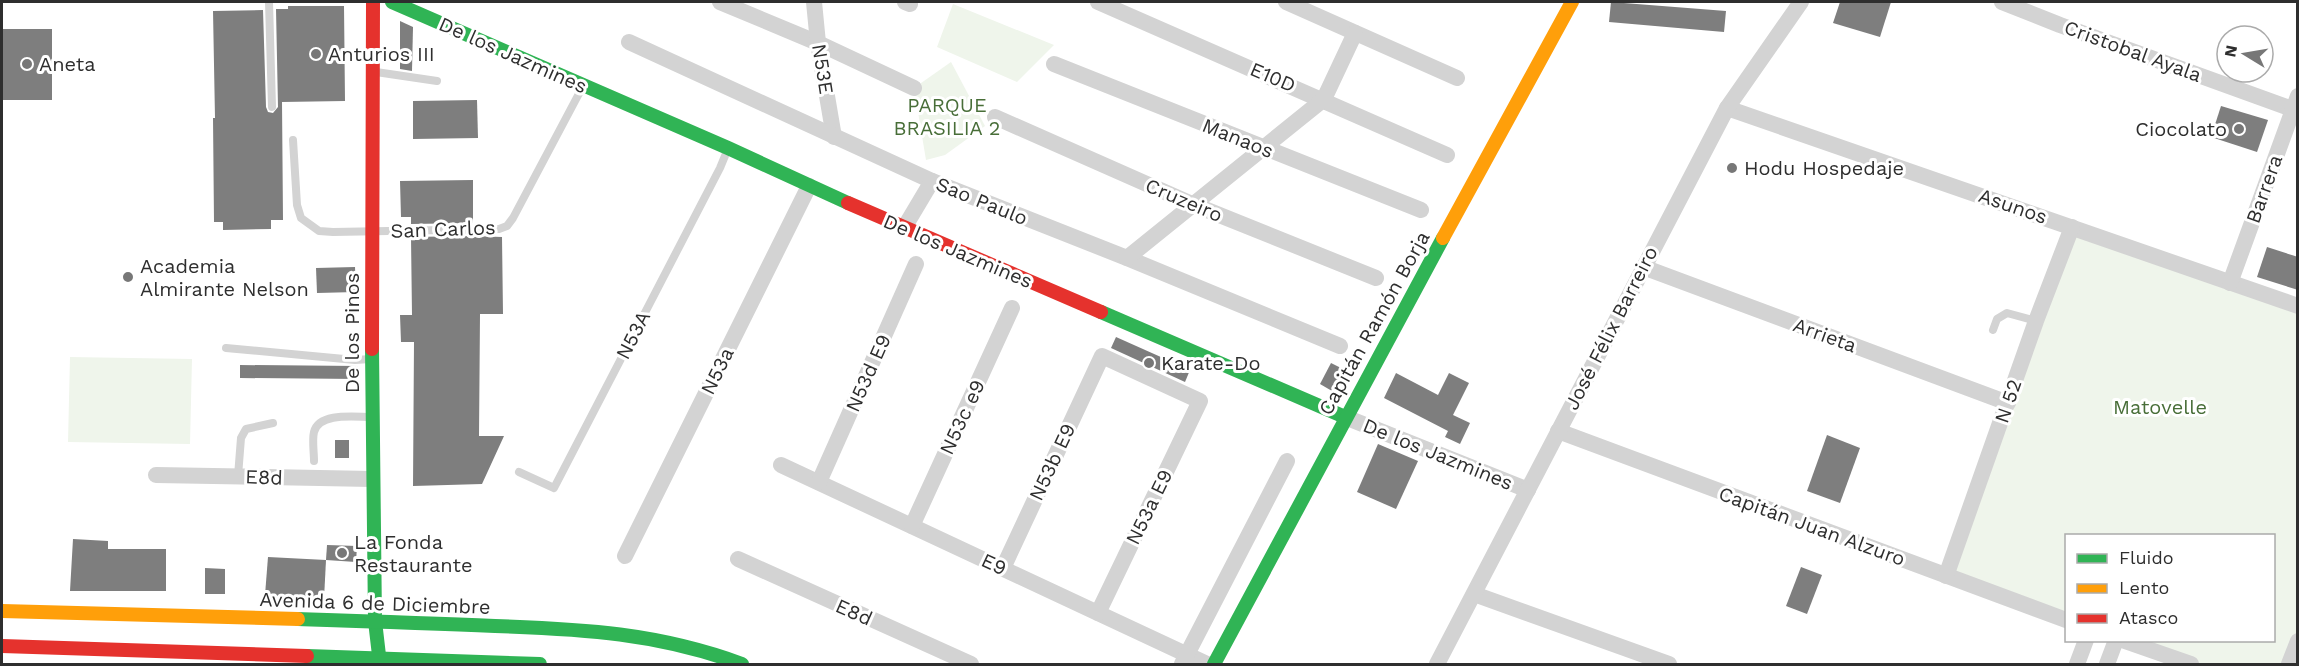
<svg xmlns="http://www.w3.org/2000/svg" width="2299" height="666" font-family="'Work Sans',sans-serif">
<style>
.green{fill:#eff5eb}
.building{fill:#7e7e7e}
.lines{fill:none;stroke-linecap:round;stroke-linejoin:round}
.lane{stroke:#d3d3d3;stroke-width:8}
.street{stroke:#d3d3d3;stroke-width:16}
.fast{stroke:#30b455;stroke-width:14}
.slow{stroke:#ff9f0a;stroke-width:14}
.jam{stroke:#e5322d;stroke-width:14}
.poi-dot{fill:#777;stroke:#fff;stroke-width:2}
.labels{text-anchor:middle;stroke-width:6;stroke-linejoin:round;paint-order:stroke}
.street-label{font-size:20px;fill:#2e2e2e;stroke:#fff}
.poi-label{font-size:20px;fill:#2e2e2e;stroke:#fff;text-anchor:start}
.park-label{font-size:20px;fill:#486e38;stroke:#fff}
</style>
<rect width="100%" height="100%" fill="#fff"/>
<g class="green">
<polygon points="953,4 1054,45 1017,82 937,47"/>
<polygon points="951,62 985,126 945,155 926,160 914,88"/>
<polygon points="2074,230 2297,311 2298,660 2296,664 2193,664 2129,641 2274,640 2274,536 2066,536 2066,617 1948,573"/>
<polygon points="70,357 192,359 190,444 68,442"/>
</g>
<g class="building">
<polygon points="1611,2 1726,11 1724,32 1609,22"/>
<polygon points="1840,2 1891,2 1880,37 1833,23"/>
<polygon points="288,6 344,6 345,101 282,102 283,220 271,220 271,229 223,230 223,222 214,222 213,118 215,118 213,11 263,10 266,107 268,112 273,113 278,107 276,9 288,9"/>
<polygon points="400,21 413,27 412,71 400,69"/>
<rect x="2" y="29" width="50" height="71"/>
<polygon points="477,100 478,138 413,139 413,101"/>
<polygon points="2221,106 2268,120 2257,152 2211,137"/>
<polygon points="473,180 473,223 411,224 411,217 401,217 400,181"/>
<polygon points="473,236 502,237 503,314 480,314 479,436 504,436 482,484 413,486 414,342 401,342 400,315 412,315 411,237"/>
<polygon points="2267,247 2298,257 2298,290 2257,277"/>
<polygon points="355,267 356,292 317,293 316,268"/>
<polygon points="1116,337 1190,370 1185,382 1111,348"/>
<polygon points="1331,363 1347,371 1338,389 1332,391 1320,384"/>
<polygon points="240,365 358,366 358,379 240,378"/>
<polygon points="1396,373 1438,395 1449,373 1469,383 1453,415 1470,423 1460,444 1445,437 1448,431 1384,398"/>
<polygon points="1827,435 1860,448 1840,503 1807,491"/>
<rect x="335" y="440" width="14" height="18"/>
<polygon points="1378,444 1418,461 1396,509 1357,492"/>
<polygon points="73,539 108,541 108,549 166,549 166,591 70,591"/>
<polygon points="327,545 357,546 356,562 326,560"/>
<polygon points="268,557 326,560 324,599 265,595"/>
<polygon points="1801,567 1822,575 1807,614 1786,606"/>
<polygon points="205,568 225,569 225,594 205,594"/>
</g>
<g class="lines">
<g class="lane">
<polyline points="269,2 272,107"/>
<polyline points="376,72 437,81"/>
<polyline points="293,140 297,205 301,218 319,231 333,232 499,229 507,226 513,218 583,86"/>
<polyline points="1993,330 1997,319 2007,313 2036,321"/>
<polyline points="226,348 355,360 371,359"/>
<path d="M314,461C314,452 312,440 314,432C319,412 355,417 371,417"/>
<polyline points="519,472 554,488 720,168 727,151"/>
<polyline points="238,476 241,438 246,429 273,423"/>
</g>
<g class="street">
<polyline points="720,2 818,43 914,88"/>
<polyline points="814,2 818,43 834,137"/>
<polyline points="905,2 910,4"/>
<polyline points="1098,2 1447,155"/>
<polyline points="1286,2 1457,78"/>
<polyline points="2002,2 2060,25 2298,111"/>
<polyline points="629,42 932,181 1127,258 1340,346"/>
<polyline points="1054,64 1421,210"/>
<polyline points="1727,108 2298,306"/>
<polyline points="995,117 1192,204 1376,278"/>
<polyline points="904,228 932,181"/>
<polyline points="1127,258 1324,99 1355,33"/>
<polyline points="1643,267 2008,403"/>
<polyline points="2230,283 2298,96"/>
<polyline points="1345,417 1528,490"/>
<polyline points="1558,431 2066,620"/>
<polyline points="781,465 1207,664"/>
<polyline points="156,475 372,479"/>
<polyline points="819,482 916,264"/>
<polyline points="912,526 1012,308"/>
<polyline points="625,556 809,186"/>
<polyline points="738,559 971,664"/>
<polyline points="1003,568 1102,356 1200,401 1098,613"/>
<polyline points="1946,576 2036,321 2072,227"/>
<polyline points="1474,594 1669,664"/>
<polyline points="2122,640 2191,664"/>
<polyline points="1182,664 1287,461"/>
<polyline points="1437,664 1727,108 1801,2"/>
<polyline points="2077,664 2086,640"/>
<polyline points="2107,664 2116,640"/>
<polyline points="2289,664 2298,641"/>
</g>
<g class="fast">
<polyline points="392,2 728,148 848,203"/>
<polyline points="1101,312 1345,417"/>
<polyline points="372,349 375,621 380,664"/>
<path d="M298,619C363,621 429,623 495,626C583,629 658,633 742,664"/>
<polyline points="307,656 540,664"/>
<polyline points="1214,664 1443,238"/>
</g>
<g class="slow">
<polyline points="1443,238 1572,2"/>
<polyline points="2,611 298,619"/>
</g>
<g class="jam">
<polyline points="848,203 1101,312"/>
<polyline points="372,349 373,2"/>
<polyline points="2,646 307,656"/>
</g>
</g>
<g class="poi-dot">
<circle cx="316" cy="54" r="6"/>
<circle cx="27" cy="64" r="6"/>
<circle cx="2239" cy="129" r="6"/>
<circle cx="1732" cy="168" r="6"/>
<circle cx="128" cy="277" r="6"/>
<circle cx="1149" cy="363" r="6"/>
<circle cx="342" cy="553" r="6"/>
</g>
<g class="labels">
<g class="street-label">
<text transform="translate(2133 51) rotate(20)" y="7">Cristobal Ayala</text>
<text transform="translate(513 55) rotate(24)" y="7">De los Jazmines</text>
<text transform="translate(823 69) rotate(81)" y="7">N53E</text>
<text transform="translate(1273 77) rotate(23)" y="7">E10D</text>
<text transform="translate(1238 138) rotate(22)" y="7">Manaos</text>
<text transform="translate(2264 189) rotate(-70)" y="7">Barrera</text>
<text transform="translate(1184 200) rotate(23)" y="7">Cruzeiro</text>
<text transform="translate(982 201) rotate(22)" y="7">Sao Paulo</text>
<text transform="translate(2013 206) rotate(19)" y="7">Asunos</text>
<text transform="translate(443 229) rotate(-2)" y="7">San Carlos</text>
<text transform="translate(958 251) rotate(23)" y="7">De los Jazmines</text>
<text transform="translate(1374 323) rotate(-61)" y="7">Capitán Ramón Borja</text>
<text transform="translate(1611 328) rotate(-63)" y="7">José Félix Barreiro</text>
<text transform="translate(352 333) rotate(-90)" y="7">De los Pinos</text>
<text transform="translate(633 335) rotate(-63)" y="7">N53A</text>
<text transform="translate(1825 335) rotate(20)" y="7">Arrieta</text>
<text transform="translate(717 371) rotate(-64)" y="7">N53a</text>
<text transform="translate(868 373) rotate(-66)" y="7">N53d E9</text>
<text transform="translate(2008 401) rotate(-71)" y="7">N 52</text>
<text transform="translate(962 417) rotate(-65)" y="7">N53c e9</text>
<text transform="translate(1438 454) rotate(22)" y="7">De los Jazmines</text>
<text transform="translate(1052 462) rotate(-65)" y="7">N53b E9</text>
<text transform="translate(264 477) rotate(2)" y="7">E8d</text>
<text transform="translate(1149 507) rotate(-64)" y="7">N53a E9</text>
<text transform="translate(1812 526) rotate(20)" y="7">Capitán Juan Alzuro</text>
<text transform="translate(994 564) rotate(25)" y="7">E9</text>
<text transform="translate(375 603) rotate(2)" y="7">Avenida 6 de Diciembre</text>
<text transform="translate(854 612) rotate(24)" y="7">E8d</text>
</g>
<g class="poi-label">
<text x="328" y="61">Anturios III</text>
<text x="39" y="71">Aneta</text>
<text x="2227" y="136" text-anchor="end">Ciocolato</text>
<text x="1744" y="175">Hodu Hospedaje</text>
<text x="140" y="273">Academia<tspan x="140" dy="23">Almirante Nelson</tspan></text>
<text x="1161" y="370">Karate-Do</text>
<text x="354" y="549">La Fonda<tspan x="354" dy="23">Restaurante</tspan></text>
</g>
<g class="park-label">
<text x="947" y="112">PARQUE<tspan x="947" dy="23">BRASILIA 2</tspan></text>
<text x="2160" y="414">Matovelle</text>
</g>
</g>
<rect width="2299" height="666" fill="none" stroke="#2e2e2e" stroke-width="6"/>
<rect x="2065" y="534" width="210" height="108" fill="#ffffff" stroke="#ababab" stroke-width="1.5"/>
<rect x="2077" y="554" width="30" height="9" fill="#30b455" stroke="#ababab" stroke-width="1.5"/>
<text x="2119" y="564" font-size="18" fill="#2e2e2e">Fluido</text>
<rect x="2077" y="584" width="30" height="9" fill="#ff9f0a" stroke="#ababab" stroke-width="1.5"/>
<text x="2119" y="594" font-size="18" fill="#2e2e2e">Lento</text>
<rect x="2077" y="614" width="30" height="9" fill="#e5322d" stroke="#ababab" stroke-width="1.5"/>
<text x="2119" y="624" font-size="18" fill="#2e2e2e">Atasco</text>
<g transform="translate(2245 54) rotate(281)"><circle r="28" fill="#ffffff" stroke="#ababab" stroke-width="1.5"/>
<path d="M0-4.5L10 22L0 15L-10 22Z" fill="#777777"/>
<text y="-9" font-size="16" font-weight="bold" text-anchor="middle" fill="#2e2e2e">N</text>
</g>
</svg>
